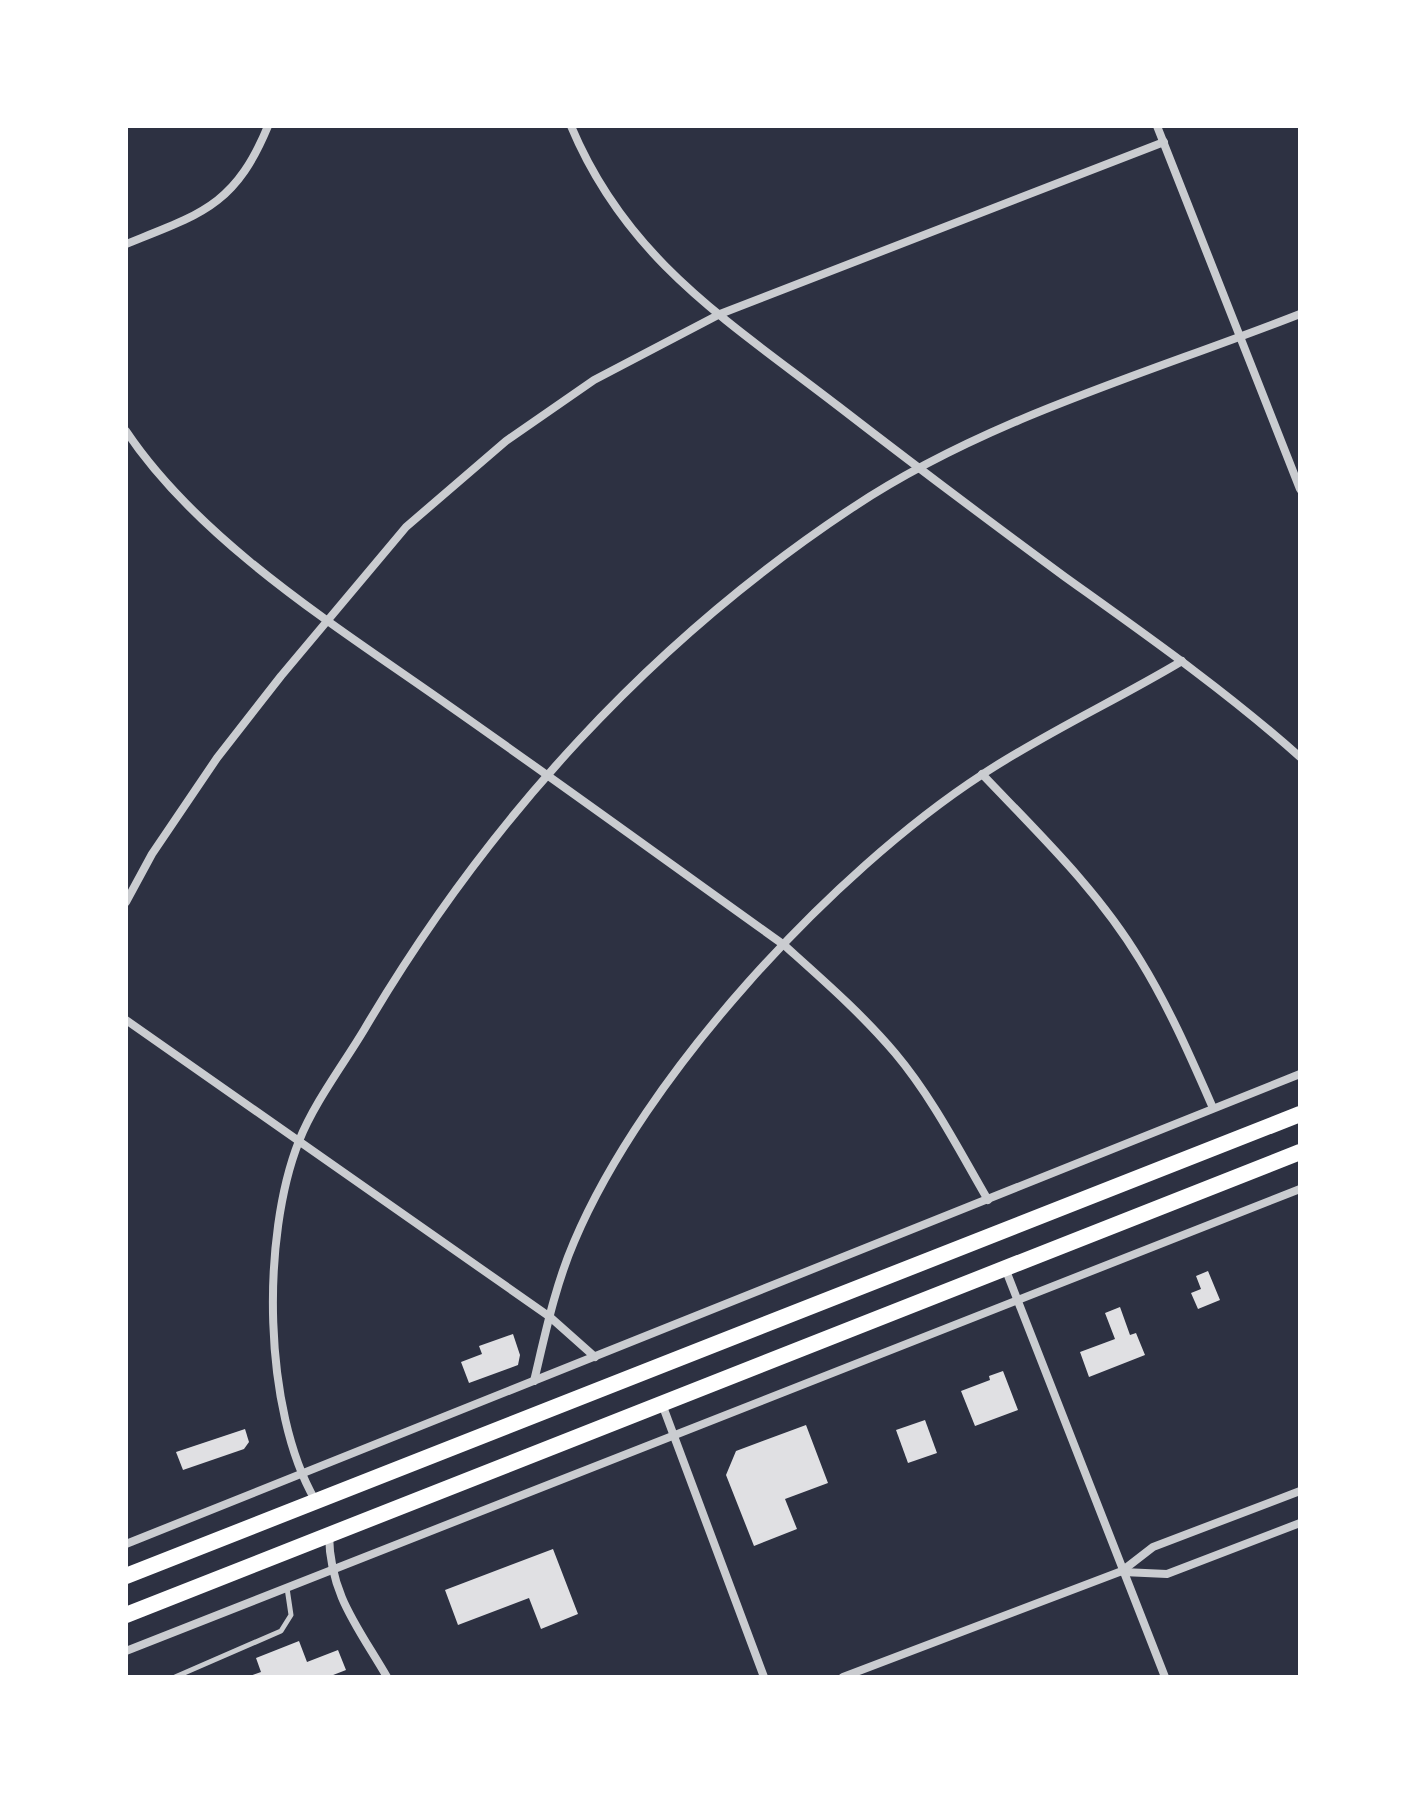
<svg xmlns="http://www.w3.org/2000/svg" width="1426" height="1803" font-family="Helvetica,sans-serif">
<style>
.building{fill:#e0e0e3}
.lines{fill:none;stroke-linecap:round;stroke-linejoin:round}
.service{stroke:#caccd0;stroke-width:5}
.minor{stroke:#caccd0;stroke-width:8}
.primary{stroke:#fff;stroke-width:16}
</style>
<rect width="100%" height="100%" fill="#2d3142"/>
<g class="building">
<polygon points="1208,1271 1220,1300 1198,1309 1191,1293 1201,1289 1196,1276"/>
<polygon points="1120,1307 1130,1335 1136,1333 1145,1355 1089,1377 1080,1352 1115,1339 1105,1313"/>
<polygon points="513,1334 520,1355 518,1365 469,1383 461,1362 482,1354 479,1346"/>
<polygon points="1003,1371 1018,1410 975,1426 961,1391 990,1380 989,1376"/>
<polygon points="925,1420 937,1453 908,1463 896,1430"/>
<polygon points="806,1425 828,1483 785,1499 797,1529 754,1546 726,1475 736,1451"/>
<polygon points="245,1429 249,1442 244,1449 183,1470 176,1452"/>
<polygon points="553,1549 578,1614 541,1629 529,1598 458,1625 445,1590"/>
<polygon points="299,1641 307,1662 338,1650 346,1670 328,1677 247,1677 261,1672 256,1658"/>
</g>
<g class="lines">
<polyline class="service" points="175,1677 281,1631 291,1615 287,1588"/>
<g class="minor">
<path d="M571,126C627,260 728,321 838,406C913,464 989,521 1065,577C1146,635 1226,691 1300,757"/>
<polyline points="1157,126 1300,489"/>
<path d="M126,244C201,214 235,206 268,126"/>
<path d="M126,431C201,543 339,628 448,705C561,784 672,865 784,945C823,980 861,1013 895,1053C932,1097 959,1150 988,1200"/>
<path d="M982,774C1038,833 1098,890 1140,960C1169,1007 1191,1058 1213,1108"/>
<polyline points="126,902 152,854 217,758 281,676 406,527 506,441 594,380 720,314 1164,142"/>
<polyline points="126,1020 550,1317 595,1357"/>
<polyline points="1005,1268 1165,1677"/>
<path d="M534,1381C545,1335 555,1286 574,1242C644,1076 832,872 983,774C1047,732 1117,700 1182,661"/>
<polyline points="662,1404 764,1677"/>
<path d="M315,1500C263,1410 261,1237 299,1141C314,1103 343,1065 364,1030C487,821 650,642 852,508C987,418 1150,373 1300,314"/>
<path d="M329,1535C330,1595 358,1627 387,1677"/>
<polyline points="126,1544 1300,1074"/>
<polyline points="1123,1572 1167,1574 1300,1523"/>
<polyline points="126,1651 1300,1189"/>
<polyline points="843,1677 1122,1571 1153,1547 1300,1491"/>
</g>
<g class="primary">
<polyline points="126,1576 1300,1114"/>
<polyline points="126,1615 1300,1152"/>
</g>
</g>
<rect width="1426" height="1803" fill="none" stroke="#ffffff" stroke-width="256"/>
</svg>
